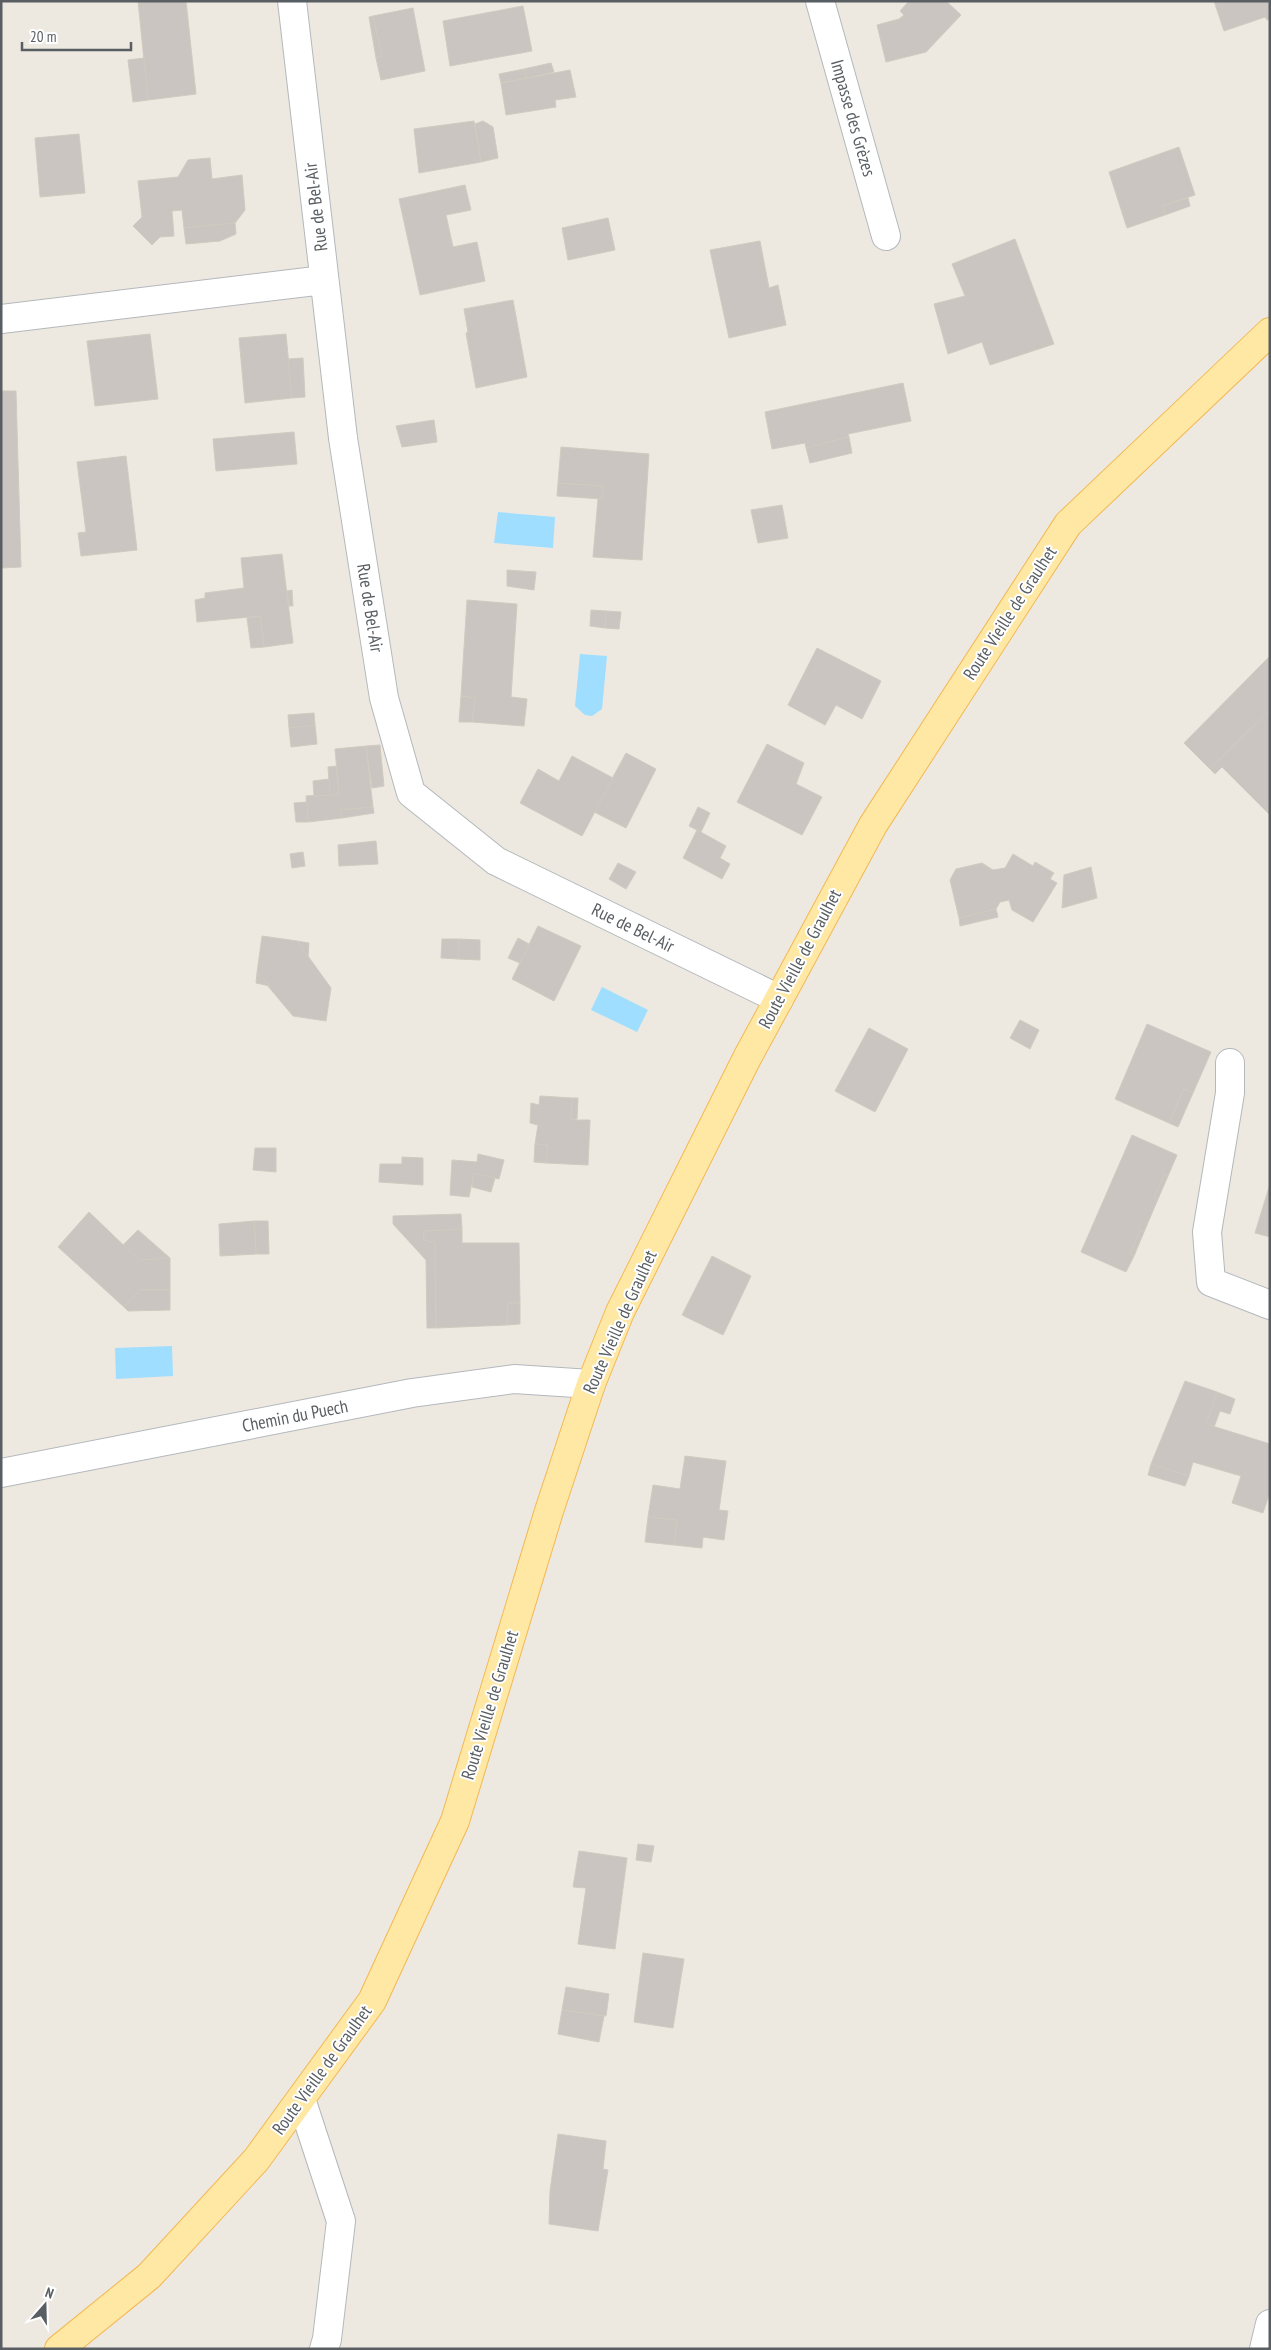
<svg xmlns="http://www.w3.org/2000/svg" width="1271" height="2350" font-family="'PT Sans Narrow',sans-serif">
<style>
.water{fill:#9fdeff}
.building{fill:#cac5c0;stroke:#d1cabf}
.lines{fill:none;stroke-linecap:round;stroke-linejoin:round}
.minor-casing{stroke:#b4b8bc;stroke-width:30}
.major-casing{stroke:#f3b853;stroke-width:30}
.minor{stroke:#fff;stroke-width:28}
.major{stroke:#ffe8a4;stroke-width:28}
.labels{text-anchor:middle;stroke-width:4;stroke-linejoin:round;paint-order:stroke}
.street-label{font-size:18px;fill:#595e62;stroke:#fff}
</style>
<rect width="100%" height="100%" fill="#ede9e1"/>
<g class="water">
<polygon points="498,512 555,517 553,548 494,543"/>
<polygon points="580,654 607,656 602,709 592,716 585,715 575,706"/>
<polygon points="602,987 648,1010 637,1032 591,1010"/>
<polygon points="172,1346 173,1376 116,1379 115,1348"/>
</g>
<g class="building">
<polygon points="138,1 186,1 196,94 148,100"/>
<polygon points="909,1 946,1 961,15 926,52 886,62 877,25 899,19 904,15 900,11"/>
<polygon points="1214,1 1270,1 1270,19 1267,20 1265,17 1224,31"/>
<polygon points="523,6 532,51 450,66 443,21"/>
<polygon points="413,8 425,71 381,80 376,58 382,56 373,16"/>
<polygon points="373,16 382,56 376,58 369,17"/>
<polygon points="144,58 148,100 133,102 128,60"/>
<polygon points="551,63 554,72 527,78 524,69"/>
<polygon points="524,69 527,78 501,83 499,74"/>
<polygon points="570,70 576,97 555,100 556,107 506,115 501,83"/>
<polygon points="474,121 481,162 419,173 414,129"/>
<polygon points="483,121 493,127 498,158 481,162 475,124"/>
<polygon points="79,134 85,193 40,197 35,138"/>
<polygon points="1179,147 1195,195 1162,206 1165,215 1127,228 1109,172"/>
<polygon points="210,158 212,179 242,175 245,210 235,223 184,228 182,210 172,211 174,236 160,237 152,245 133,226 142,217 138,181 178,177 188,160"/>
<polygon points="465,185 471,210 446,215 453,247 477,242 485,281 420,295 399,199"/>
<polygon points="1188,198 1190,206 1165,215 1162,206"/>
<polygon points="608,218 615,250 568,260 562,228"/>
<polygon points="235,223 236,234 220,241 186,244 184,228"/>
<polygon points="1015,239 1054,344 990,365 982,342 948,354 934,304 965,296 952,264"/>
<polygon points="760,241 769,288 778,285 786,325 729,338 710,250"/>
<polygon points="513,300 527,377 476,388 466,333 468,332 464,309"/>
<polygon points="150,334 158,399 95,406 87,341"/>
<polygon points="286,334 292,398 245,403 239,338"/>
<polygon points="303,358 305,397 292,398 288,359"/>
<polygon points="903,383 911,421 848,434 849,437 806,448 805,443 772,449 765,412"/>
<polygon points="1,391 16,391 21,567 1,568"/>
<polygon points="434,420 437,442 402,447 396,426"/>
<polygon points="294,432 297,464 216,471 213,439"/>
<polygon points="849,437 852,453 810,463 806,448"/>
<polygon points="561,447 649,454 642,560 593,557 598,499 602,499 603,486 558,483"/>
<polygon points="126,456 137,550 81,556 78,533 86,532 77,462"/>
<polygon points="558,483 603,486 602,499 557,496"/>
<polygon points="782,505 788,538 758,543 751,510"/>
<polygon points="282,554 293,643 264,647 260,616 197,622 195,600 205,598 205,593 244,588 241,558"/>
<polygon points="507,570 536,572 534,590 507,586"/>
<polygon points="292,590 293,606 289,606 287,591"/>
<polygon points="467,600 517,604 511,697 527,699 524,726 472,722 475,698 461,696"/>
<polygon points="591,610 606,611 605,628 590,626"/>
<polygon points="606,611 621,612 619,629 605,628"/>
<polygon points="260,616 264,647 251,648 247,618"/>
<polygon points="817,648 881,681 862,719 836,705 825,725 788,705"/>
<polygon points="1270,656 1270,710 1210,769 1184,743"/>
<polygon points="461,696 475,698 472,722 459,722"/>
<polygon points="1270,710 1270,815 1222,767 1215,774 1210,769"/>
<polygon points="314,713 315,725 289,728 288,715"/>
<polygon points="315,725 317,744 291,747 289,728"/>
<polygon points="767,744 804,763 796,784 822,797 802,835 737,802"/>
<polygon points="380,745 384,786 372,788 366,746"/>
<polygon points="366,746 373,807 340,810 342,818 308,822 306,796 339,794 335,749"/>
<polygon points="626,753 656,769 626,828 594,812"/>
<polygon points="572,756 613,778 582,836 520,803 538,769 559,781"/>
<polygon points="336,766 339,794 330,795 328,767"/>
<polygon points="329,779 330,795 314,796 313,781"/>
<polygon points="307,802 308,822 296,822 294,803"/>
<polygon points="373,807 374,813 342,818 340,810"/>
<polygon points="698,807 710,813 701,832 689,826"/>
<polygon points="697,830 726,846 720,858 730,864 722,879 683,858"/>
<polygon points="376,841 378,864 339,866 338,845"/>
<polygon points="303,852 305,866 292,868 290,854"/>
<polygon points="1013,854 1033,866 1035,862 1054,873 1050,879 1057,883 1033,922 1012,910 1009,900 1000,902 996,909 959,918 950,880 956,869 982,863 993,870 1005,868"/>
<polygon points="618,863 636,872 626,889 609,879"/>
<polygon points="1091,867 1097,898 1062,908 1064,875"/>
<polygon points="996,909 998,917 960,926 959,918"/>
<polygon points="538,926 581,946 554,1001 512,979"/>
<polygon points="262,936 297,941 331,988 326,1021 293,1016 257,973"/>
<polygon points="518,938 529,944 520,963 508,958"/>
<polygon points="442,939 459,939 458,959 441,958"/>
<polygon points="459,939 480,940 480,960 458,959"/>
<polygon points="297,941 309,943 308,957"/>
<polygon points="257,973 270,986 256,983"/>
<polygon points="1020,1020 1039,1030 1030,1049 1010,1038"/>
<polygon points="1147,1024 1211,1052 1193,1093 1184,1089 1169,1123 1115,1099"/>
<polygon points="869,1028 908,1049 875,1112 835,1091"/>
<polygon points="1184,1089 1193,1093 1178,1127 1169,1123"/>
<polygon points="540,1096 572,1098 571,1120 590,1120 588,1165 546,1163 548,1145 535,1144 538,1125 530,1123 531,1103 539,1105"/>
<polygon points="572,1098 578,1098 577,1119 571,1120"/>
<polygon points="1132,1135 1177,1155 1168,1176 1164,1174 1154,1198 1158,1199 1144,1232 1140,1230 1130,1254 1134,1256 1126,1272 1081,1252"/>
<polygon points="535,1144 548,1145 546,1163 534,1162"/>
<polygon points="255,1148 276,1148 276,1172 253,1170"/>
<polygon points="478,1154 504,1160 499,1179 474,1173 469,1197 450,1195 452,1160 477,1162"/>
<polygon points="402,1157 423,1158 423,1185 379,1182 380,1164 402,1164"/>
<polygon points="474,1173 495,1178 491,1192 472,1187"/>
<polygon points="1164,1174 1168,1176 1158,1199 1154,1198"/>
<polygon points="1270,1184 1270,1237 1255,1233"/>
<polygon points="89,1212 139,1260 170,1258 170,1290 140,1290 124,1307 58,1247"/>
<polygon points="461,1214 462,1229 424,1231 424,1240 435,1243 436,1328 427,1328 426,1260 393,1224 393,1216"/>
<polygon points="254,1221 268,1221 269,1254 256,1254"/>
<polygon points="254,1221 256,1254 220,1256 219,1224"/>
<polygon points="462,1229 462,1243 519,1243 520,1303 508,1303 507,1325 436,1328 435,1243 424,1240 424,1231"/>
<polygon points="138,1230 170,1258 139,1260 123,1245"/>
<polygon points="1140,1230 1144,1232 1134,1256 1130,1254"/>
<polygon points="712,1256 751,1276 723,1335 682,1315"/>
<polygon points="140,1290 170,1290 170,1310 128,1311 124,1307"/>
<polygon points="508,1303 520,1303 520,1324 507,1325"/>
<polygon points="1185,1381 1217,1392 1206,1424 1270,1444 1270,1492 1263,1513 1232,1503 1241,1476 1193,1462 1189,1476 1151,1464"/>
<polygon points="1217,1392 1235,1399 1230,1414 1220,1411 1214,1427 1206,1424"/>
<polygon points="685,1456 726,1461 719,1510 728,1511 724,1540 703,1537 702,1548 674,1545 677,1520 648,1517 653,1485 680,1489"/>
<polygon points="1151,1464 1189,1476 1185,1486 1148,1475"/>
<polygon points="648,1517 677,1520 674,1545 645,1542"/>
<polygon points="638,1844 654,1846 651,1862 636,1860"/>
<polygon points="579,1851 627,1858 615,1949 578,1944 586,1888 573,1887"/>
<polygon points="643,1953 684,1959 673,2028 634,2022"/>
<polygon points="566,1987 609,1994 606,2016 562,2010"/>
<polygon points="562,2010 604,2016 599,2042 558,2034"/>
<polygon points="558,2134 606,2141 603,2169 608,2170 598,2231 549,2224 550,2191"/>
</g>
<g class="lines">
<defs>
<g id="minor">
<polyline points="292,1 343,438 384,698 411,793 496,861 779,999"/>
<polyline points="820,1 886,236"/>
<polyline points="1,319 324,280"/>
<polyline points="1230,1063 1230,1093 1207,1232 1211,1282 1270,1305"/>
<polyline points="1,1473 412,1393 514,1379 591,1384"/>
<polyline points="301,2099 341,2221 327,2339 324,2349"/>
<polyline points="1264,2349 1270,2324"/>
</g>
<polyline id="major" points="59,2349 149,2276 256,2160 372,2001 455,1821 549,1511 591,1384 620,1312 747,1058 779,999 873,825 1068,524 1270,332"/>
</defs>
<use href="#minor" class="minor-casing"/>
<use href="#major" class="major-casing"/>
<use href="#minor" class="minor"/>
<use href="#major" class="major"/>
</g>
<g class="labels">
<g class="street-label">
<text transform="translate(853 118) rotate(74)" y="6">Impasse des Grèzes</text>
<text transform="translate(316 207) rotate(-97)" y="6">Rue de Bel-Air</text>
<text transform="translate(370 608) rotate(81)" y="6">Rue de Bel-Air</text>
<text transform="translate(1010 613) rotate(-57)" y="6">Route Vieille de Graulhet</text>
<text transform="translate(633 928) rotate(26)" y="6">Rue de Bel-Air</text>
<text transform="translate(800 959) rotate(-62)" y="6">Route Vieille de Graulhet</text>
<text transform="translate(620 1322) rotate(-66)" y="6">Route Vieille de Graulhet</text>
<text transform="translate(295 1416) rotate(-11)" y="6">Chemin du Puech</text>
<text transform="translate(490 1705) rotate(-73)" y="6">Route Vieille de Graulhet</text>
<text transform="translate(322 2070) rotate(-54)" y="6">Route Vieille de Graulhet</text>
</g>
</g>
<rect width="1271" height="2350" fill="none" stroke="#595e62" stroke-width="5"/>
<g transform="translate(45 2305) rotate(20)" stroke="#ffffff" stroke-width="4" paint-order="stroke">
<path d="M0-4L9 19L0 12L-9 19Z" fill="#595e62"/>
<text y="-8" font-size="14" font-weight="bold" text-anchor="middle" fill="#595e62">N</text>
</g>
<path d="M22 42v8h109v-8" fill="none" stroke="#595e62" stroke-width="2.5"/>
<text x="30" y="42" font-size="15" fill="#595e62" stroke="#ffffff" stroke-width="4" paint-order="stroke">20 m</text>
</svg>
